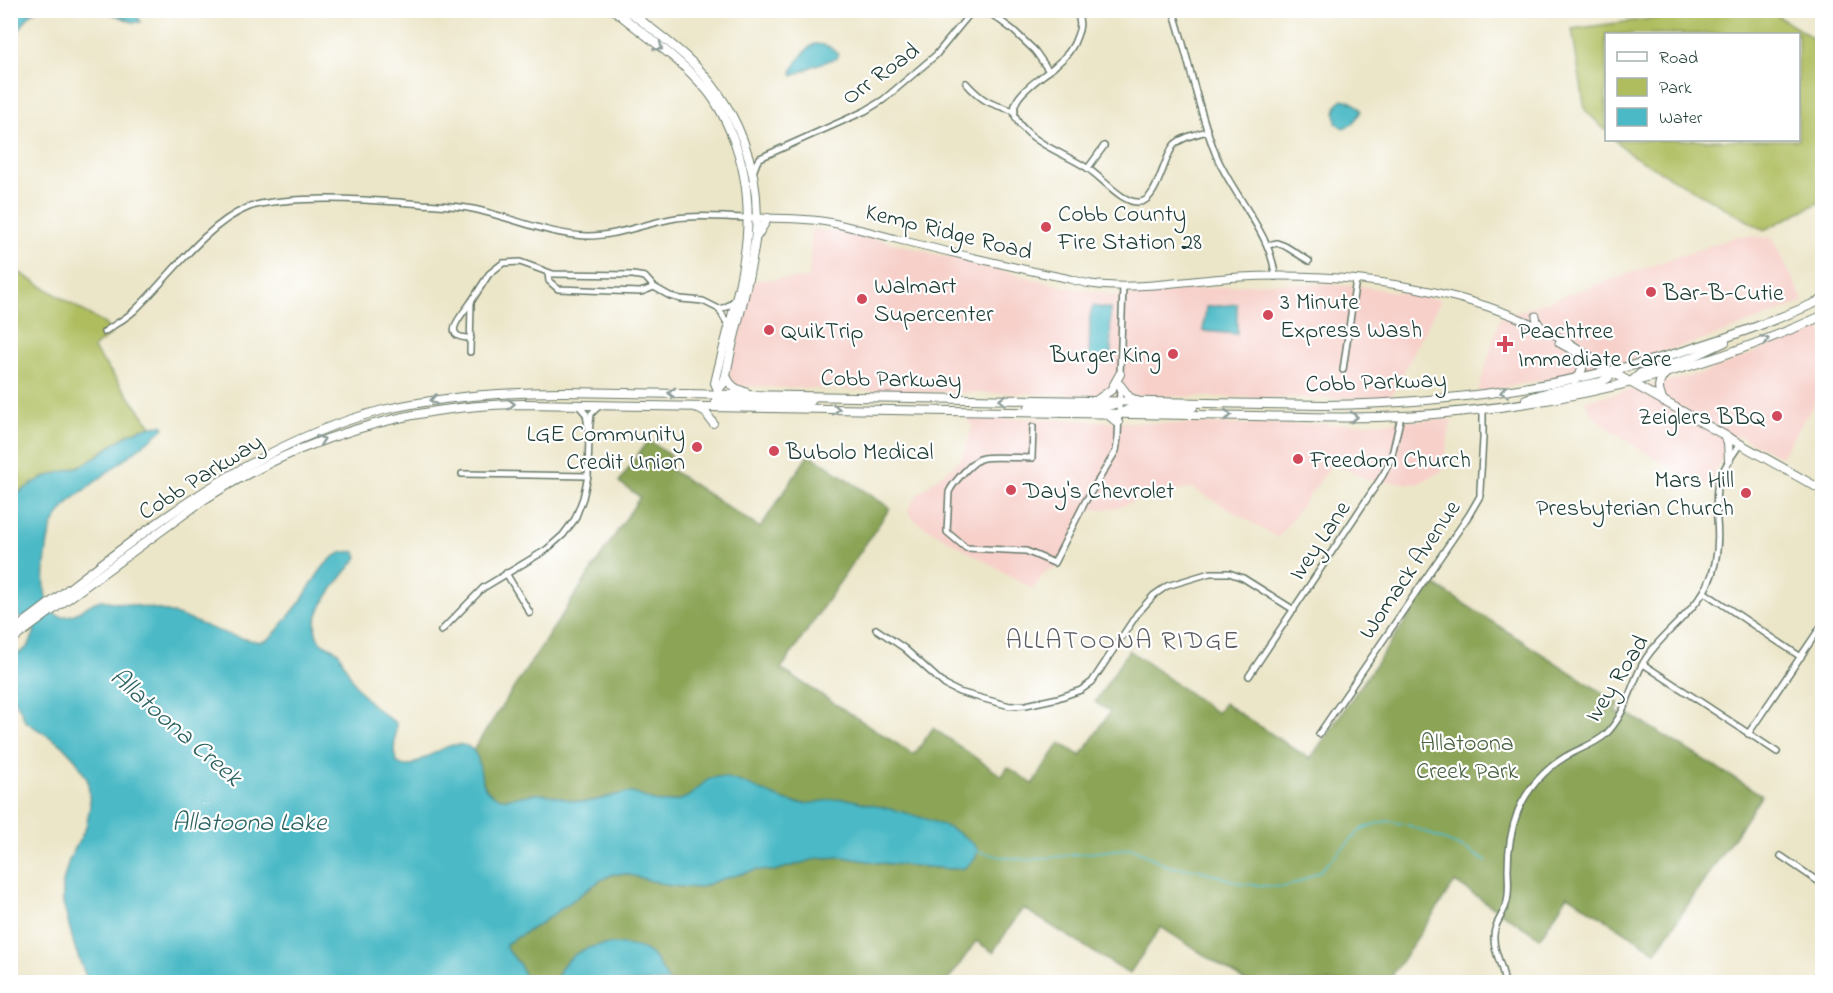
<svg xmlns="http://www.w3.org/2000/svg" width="1833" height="993" font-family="'Indie Flower',sans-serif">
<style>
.built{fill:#f7d0ca}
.green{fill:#afbd5f;stroke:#677d4a;stroke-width:1.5}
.forest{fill:#8ba456;stroke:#557045;stroke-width:1.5}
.water{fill:#4cbac6;stroke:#367c7d;stroke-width:1.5}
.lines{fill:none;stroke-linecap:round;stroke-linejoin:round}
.stream{stroke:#4cbac6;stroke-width:1.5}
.minor-casing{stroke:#677868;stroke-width:8}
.tertiary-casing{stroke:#677868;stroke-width:9}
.primary-casing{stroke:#677868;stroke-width:10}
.minor{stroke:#fff;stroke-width:5}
.tertiary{stroke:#fff;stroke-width:7}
.primary{stroke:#fff;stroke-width:8}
.oneway{stroke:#8f9e9a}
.poi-dot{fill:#d1495b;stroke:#fff;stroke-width:2}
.labels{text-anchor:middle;stroke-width:4.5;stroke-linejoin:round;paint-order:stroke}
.street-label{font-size:24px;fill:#1f3d34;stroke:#fff}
.poi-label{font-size:24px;fill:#1f3d34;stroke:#fff;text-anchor:start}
.park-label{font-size:24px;fill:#4a6341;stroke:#fff}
.neighbourhood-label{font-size:26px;letter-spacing:1.5px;fill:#5d5e61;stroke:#fff}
.water-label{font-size:26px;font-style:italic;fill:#2c6260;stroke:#fff}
</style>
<rect width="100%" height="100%" fill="#fff"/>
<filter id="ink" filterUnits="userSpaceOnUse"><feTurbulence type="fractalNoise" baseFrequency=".0167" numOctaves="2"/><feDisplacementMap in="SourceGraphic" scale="12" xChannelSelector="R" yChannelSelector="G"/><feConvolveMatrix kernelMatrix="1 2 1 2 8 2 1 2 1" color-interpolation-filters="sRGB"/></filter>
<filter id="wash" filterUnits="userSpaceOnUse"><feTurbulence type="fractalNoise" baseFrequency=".008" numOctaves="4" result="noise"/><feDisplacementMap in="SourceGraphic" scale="24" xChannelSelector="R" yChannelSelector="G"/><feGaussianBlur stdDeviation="1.35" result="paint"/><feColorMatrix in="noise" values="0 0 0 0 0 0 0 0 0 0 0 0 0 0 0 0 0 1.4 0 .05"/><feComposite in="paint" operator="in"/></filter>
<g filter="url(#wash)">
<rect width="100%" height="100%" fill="#ece6c9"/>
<g class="built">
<polygon points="812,229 861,235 1065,287 1117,296 1268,283 1360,286 1441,300 1390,398 1277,398 927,392 737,386 728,376 748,298 755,280 809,278"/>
<polygon points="1738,236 1772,238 1804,302 1712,337 1636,360 1574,374 1478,392 1500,318"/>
<polygon points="1822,326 1822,391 1781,457 1737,435 1706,488 1633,445 1595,418 1584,401 1703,373"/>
<polygon points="965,416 1177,424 1345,424 1452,419 1442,471 1417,484 1368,480 1333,463 1278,538 1192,488 1144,497 1117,508 1090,510 1057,569 1047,570 1033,589 914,520 908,510 918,494 962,458 973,426"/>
</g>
<g class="green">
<polygon points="1709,11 1770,11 1822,44 1822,201 1764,230 1631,155 1615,140 1798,140 1798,34 1606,34 1606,131 1585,110 1572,29"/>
<polygon points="10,267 105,324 111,334 93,348 151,426 128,434 84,464 65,472 44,477 11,497"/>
</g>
<path class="forest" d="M648,440L671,456L665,466L760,528L809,454L890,508L781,669L914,755L933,728L1002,776L1008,767L1033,784L1060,743L1081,756L1110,712L1095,702L1129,650L1217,713L1224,703L1310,759L1432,583L1620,704L1616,712L1625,717L1627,713L1762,795L1656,952L1568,895L1540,938L1455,882L1392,975L1402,982H1246L1161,927L1129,974L1023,908L993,952L976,941L947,982H669C655,955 644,944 612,945C606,945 598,944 593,947C581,955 569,967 557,977L558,982H527L520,965L506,948V944L541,923L601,880L614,874H626L671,886L698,888L722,879L756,870L774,871L819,858L842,857L880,863L951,869L964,868L975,859L845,799L808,805L791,802L712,778C701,784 695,795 683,799C675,801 664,803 655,801C648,800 641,795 634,794C617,791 600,801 583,802C566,802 550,792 533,794C518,795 502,804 489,793C483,788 477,759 473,750L640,497L619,482Z"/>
<g class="water">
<path d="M11,10L35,11C23,20 17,34 11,48Z"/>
<polygon points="105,11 134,11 141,22 133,22"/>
<path d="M815,44C824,44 833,47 838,54L837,58L813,66L793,76L792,71C798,60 804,50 815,44Z"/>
<path d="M1343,99C1349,100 1359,105 1361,111L1353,124L1343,128L1336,123L1335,112L1338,103Z"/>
<polygon points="1237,304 1237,334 1203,331 1206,307"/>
<polygon points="1093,306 1110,309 1111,357 1110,361 1107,363 1092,362 1089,357 1090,316"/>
<path d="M162,425L164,428L156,435L69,502C62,511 55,518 51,529C46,545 36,610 59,616C75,620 87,603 101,600C122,604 144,606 164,611C193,618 217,634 246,639C252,640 259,643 264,641C271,639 277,631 281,626C288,617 295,609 301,601C314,582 328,547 355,552L358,557C345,574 301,619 320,641C325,647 334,647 339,653C355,687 363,702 396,723L394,753L397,762C397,763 404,766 405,766C416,768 443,741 463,745C486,749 475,782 490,793C505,804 518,795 534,794C550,792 566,801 583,802C600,802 615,792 632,793C639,794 646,799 654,801C662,803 676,802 685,798C698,793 703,777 718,777C739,777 770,797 791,802C811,807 826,798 845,799C852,799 860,802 867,804C897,810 962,824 978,850L975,859L964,868L951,869L880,863L842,857L819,858L774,871L756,870L722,879L698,888L671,886L626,874H613L601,880L541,923L506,944V948L520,965L527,982H88L75,948L63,903V882L69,860L86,827L90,806L88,781L76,760L62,745L25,721L20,708L11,695V657C27,650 30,647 35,630L14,612L11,613V497C22,492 31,483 43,478C56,472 70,471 83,465C112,450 126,427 162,425Z"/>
<path d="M615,944C653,947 651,952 669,982H558C556,964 579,949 596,946C602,944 609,945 615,944Z"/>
</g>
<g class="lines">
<polyline class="stream" points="977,851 1001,857 1028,860 1132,848 1170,867 1197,869 1242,884 1282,887 1295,884 1319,872 1362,829 1375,824 1388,821 1408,825 1464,848 1487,862"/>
</g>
</g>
<g filter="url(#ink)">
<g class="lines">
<defs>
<g id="minor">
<polyline points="986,10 1013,30 1035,51 1049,71"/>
<path d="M1075,10C1081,20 1081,27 1077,36C1073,49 1066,57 1056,65C1038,82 994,102 1025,130C1042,147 1067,155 1087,168C1102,177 1122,204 1140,202C1157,201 1164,157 1174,145C1182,137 1197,134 1208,131"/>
<path d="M1173,10C1189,58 1197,108 1216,155C1232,194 1273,236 1275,277"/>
<path d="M966,83C983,102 990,104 1015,111"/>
<polyline points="1088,168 1104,146"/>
<polyline points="754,170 757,162 760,158 865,111 883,100 936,55 973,10"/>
<polyline points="1268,245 1277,243 1285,246 1309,261"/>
<polyline points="548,273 549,281 558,289 640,292 644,291 654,287"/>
<polyline points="719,309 726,307 735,300"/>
<path d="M104,332C114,325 125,319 134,311C167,280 205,225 247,208C258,203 271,202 283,201C325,197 367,200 410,203C430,205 452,205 473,209C511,217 548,235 588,236C618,236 646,223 676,218C700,214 725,218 749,218"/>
<path d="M471,338C439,338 461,316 471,302"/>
<polyline points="470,352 471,302 489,274 503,263 520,262 553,274 633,275 645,277 654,287 670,296 681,299 703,301 719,309 728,325"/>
<polyline points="1343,370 1356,279"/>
<polyline points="1120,374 1123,286"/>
<path d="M1033,427L1032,458C1020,458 992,456 983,458C973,460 953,483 949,492L947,532L966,548L1026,551L1054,563L1085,502L1116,451L1118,438L1120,387"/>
<polyline points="589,433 591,414 599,406"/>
<polyline points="462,474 588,476"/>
<polyline points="506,573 530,613"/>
<polyline points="1704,592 1801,657"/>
<polyline points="876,629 904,648 945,685 959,692 1010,706 1026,705 1058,698 1081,690 1092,682 1137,614 1154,595 1167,586 1210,573 1229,573 1243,578 1294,610"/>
<polyline points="441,631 483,588 546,550 563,535 575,519 583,498 588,476 589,434 586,414 579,406"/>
<polyline points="1643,664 1777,752"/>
<polyline points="1249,676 1383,475 1391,459 1401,416"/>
<polyline points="1319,734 1469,515 1480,496 1480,490 1483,439 1483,409"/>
<polyline points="1748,734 1822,625"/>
<polyline points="1781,856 1822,884"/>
<path d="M1504,982C1504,967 1494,954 1494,939C1493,925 1502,917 1506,905C1510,894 1508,880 1508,869C1508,849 1511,829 1518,811C1527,789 1545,769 1565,757C1578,749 1593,745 1605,735C1626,715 1630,687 1643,663C1660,634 1691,616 1707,586C1718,565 1719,543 1717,520C1717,508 1715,495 1718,483C1722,469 1732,456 1740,444"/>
</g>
<g id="tertiary">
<path d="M749,218C773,218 797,218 821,221C847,225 872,233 896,239C949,252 1002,265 1056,276C1068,278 1079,282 1091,284C1141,291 1191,279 1241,277C1366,271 1511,292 1612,372"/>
<polyline points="1536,316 1537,321 1542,328"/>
<polyline points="1559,343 1599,365"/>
</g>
<g id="primary">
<path d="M614,10C644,35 678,57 704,87C717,101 726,120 733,138C767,222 734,300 715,383L718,390L715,407"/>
<path d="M627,10C647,25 667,40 685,56C737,102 764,172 755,241C749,286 734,330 726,375L723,384L718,390"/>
<polyline points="757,236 768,218"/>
<polyline points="1612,372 1822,490"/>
<path d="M726,375C729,385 735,389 745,392"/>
<path d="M1574,380C1583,372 1586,364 1578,354"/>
<polyline points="1631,382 1641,373 1693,357 1725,342"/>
<polyline points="1120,385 1129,397 1137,401"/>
<polyline points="1526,399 1549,392 1601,382 1608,378 1612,372"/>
<polyline points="1097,400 1111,390 1120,374"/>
<polyline points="716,401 787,402 811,401"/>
<path d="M1664,402C1657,391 1657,382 1666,373"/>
<polyline points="1029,407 1105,407 1115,404"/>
<polyline points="697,408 706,413 713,423"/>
<polyline points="1121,413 1132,408 1193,407"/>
<polyline points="1107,414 1118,423"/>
<polyline points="1724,436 1728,443 1729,460"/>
<path d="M10,633C127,547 240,446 383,410C443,396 503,392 564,392L1324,405C1498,403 1663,370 1822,300"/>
<path d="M10,641L202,501C299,438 409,405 524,404L1254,416C1304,417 1354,419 1404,416C1548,408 1691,375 1822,316"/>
</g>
</defs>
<use href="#minor" class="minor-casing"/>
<use href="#tertiary" class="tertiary-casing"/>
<use href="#primary" class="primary-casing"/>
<use href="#minor" class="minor"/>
<use href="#tertiary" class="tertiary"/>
<use href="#primary" class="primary"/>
</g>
<defs><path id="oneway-chevron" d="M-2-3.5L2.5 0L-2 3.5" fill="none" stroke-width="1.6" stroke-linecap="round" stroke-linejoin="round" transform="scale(1.5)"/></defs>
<g class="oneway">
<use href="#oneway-chevron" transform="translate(659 47) rotate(38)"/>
<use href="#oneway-chevron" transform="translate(1765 340) rotate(-21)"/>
<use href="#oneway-chevron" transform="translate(1504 392) rotate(172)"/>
<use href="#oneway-chevron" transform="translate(672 393) rotate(-179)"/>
<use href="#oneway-chevron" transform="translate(434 400) rotate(171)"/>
<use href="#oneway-chevron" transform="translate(1003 400) rotate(-179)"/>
<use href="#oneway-chevron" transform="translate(511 404) rotate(-1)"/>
<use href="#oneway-chevron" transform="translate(836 409) rotate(1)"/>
<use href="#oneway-chevron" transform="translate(1228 415) rotate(1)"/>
<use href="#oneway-chevron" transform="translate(1354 417)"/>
<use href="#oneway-chevron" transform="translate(321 440) rotate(-20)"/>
</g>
</g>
<g class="poi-dot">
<circle cx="1046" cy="227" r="6"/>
<circle cx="1651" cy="292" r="6"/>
<circle cx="862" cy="299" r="6"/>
<circle cx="1268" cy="315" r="6"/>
<circle cx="769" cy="330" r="6"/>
<path d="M1502 335h6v6h6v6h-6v6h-6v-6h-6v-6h6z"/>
<circle cx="1173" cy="354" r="6"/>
<circle cx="1777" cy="416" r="6"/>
<circle cx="697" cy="447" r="6"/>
<circle cx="774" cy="451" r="6"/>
<circle cx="1298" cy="459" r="6"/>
<circle cx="1011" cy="490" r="6"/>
<circle cx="1746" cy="493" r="6"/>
</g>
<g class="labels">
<g class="street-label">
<text transform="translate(880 73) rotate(-36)" y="8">Orr Road</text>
<text transform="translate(949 231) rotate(14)" y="8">Kemp Ridge Road</text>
<text transform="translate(891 378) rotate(1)" y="8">Cobb Parkway</text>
<text transform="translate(1376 381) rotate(-2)" y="8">Cobb Parkway</text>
<text transform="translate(200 476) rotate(-32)" y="8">Cobb Parkway</text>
<text transform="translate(1319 540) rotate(-56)" y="8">Ivey Lane</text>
<text transform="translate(1409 569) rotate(-56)" y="8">Womack Avenue</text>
<text transform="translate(1616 678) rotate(-58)" y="8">Ivey Road</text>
</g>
<g class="poi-label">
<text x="1058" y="221">Cobb County<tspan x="1058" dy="28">Fire Station 28</tspan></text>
<text x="874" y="293">Walmart<tspan x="874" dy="28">Supercenter</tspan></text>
<text x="1663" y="300">Bar-B-Cutie</text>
<text x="1280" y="309">3 Minute<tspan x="1280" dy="28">Express Wash</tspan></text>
<text x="781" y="338">QuikTrip</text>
<text x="1518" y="338">Peachtree<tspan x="1518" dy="28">Immediate Care</tspan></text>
<text x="1161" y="362" text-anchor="end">Burger King</text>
<text x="1765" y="424" text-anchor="end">Zeiglers BBQ</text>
<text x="685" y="441" text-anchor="end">LGE Community<tspan x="685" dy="28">Credit Union</tspan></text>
<text x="786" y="459">Bubolo Medical</text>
<text x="1310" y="467">Freedom Church</text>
<text x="1734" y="487" text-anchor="end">Mars Hill<tspan x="1734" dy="28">Presbyterian Church</tspan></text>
<text x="1023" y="498">Day's Chevrolet</text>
</g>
<g class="park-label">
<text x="1467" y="750">Allatoona<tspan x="1467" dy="28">Creek Park</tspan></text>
</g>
<g class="neighbourhood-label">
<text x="1123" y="648">ALLATOONA RIDGE</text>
</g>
<g class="water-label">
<text transform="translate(177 726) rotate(41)" y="9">Allatoona Creek</text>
<text x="249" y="830">Allatoona Lake</text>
</g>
</g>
<rect width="1833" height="993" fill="none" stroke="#fff" stroke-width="36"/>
<rect x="1605" y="33" width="195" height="108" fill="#ffffff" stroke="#a5b1ae" stroke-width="1.5"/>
<rect x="1617" y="52" width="30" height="9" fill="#ffffff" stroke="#a5b1ae" stroke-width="1.5"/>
<text x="1659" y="63" font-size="18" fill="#1f3d34">Road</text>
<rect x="1617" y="78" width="30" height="18" fill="#afbd5f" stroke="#a5b1ae" stroke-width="1.5"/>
<text x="1659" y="93" font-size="18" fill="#1f3d34">Park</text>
<rect x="1617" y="108" width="30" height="18" fill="#4cbac6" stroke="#a5b1ae" stroke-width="1.5"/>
<text x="1659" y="123" font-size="18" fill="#1f3d34">Water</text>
</svg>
